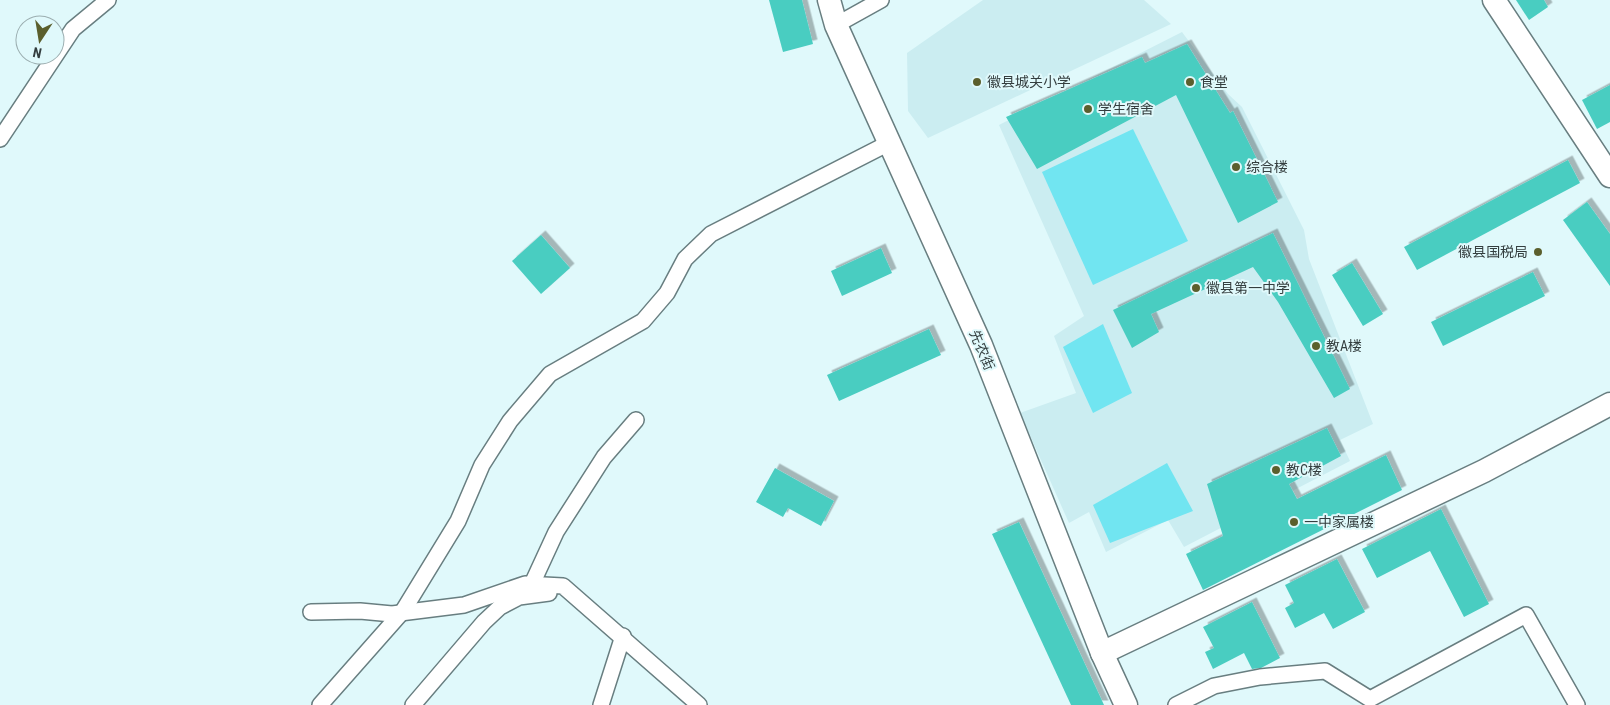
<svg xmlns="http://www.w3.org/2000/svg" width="1610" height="705" font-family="'Roboto Condensed','Noto Sans SC',sans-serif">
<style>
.built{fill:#cbedf1}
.green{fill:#71e5f1}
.building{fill:#49cdc1;filter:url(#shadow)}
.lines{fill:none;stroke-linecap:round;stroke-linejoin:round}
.street-casing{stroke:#687e80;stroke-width:18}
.secondary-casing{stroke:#687e80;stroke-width:25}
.street{stroke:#fff;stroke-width:15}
.secondary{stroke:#fff;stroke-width:22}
.poi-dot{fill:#5b5f2d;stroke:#e0f9fb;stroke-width:2}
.labels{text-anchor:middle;stroke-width:4;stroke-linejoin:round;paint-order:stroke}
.poi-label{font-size:14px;fill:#343e3f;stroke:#e0f9fb;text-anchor:start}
.street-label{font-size:14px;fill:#343e3f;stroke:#e0f9fb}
</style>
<defs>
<filter id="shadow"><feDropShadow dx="4.5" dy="-4.5" stdDeviation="0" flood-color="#0004"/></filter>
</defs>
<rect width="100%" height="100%" fill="#e0f9fb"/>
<g class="built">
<polygon points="983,0 1144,0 1171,24 928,138 908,111 907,53"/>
<polygon points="1182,32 1228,94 1242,107 1304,230 1309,259 1373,424 1340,440 1350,461 1184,547 1168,520 1106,552 1089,512 1069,523 1020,413 1076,393 1054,336 1084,316 999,125"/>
</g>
<g class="green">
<polygon points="1133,129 1188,241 1093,285 1042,172"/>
<polygon points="1103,324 1132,393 1093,413 1063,347"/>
<polygon points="1167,463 1193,511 1110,543 1093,505"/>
</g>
<g class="building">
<polygon points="769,0 802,0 813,44 783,52"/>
<polygon points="1516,0 1544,0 1548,7 1529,20"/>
<polygon points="1187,44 1230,113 1233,111 1278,202 1238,223 1176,95 1037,169 1006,117 1142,57 1145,63"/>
<polygon points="1610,85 1610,122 1597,129 1582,100"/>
<polygon points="1568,160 1580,183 1417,270 1404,247"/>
<polygon points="1587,202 1610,234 1610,286 1563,220"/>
<polygon points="1273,233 1350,389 1334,398 1278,302 1253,267 1151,314 1159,332 1132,348 1113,310"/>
<polygon points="541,235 570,268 541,294 512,261"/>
<polygon points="881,248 892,273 842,296 831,271"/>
<polygon points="1352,263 1383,314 1363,326 1332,275"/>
<polygon points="1533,272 1545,296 1443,346 1431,322"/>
<polygon points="929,329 941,355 839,401 827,375"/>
<polygon points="1327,428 1341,456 1289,484 1297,499 1386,455 1402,490 1203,590 1186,554 1223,536 1207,484"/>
<polygon points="775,468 834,501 821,526 788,508 783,517 756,502"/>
<polygon points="1441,509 1489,604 1464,617 1430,551 1377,578 1362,549"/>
<polygon points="1019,522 1104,705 1071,705 992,534"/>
<polygon points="1337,559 1365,612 1333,629 1324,613 1295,628 1285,608 1294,603 1285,585"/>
<polygon points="1252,602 1280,658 1261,668 1252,669 1244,653 1213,669 1205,652 1214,648 1203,627"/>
</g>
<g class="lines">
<defs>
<g id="street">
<polyline points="836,25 881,0"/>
<polyline points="0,139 73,29 108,0"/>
<polyline points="532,584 556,532 604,457 636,420"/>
<polyline points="311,612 360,611 392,614 464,605 525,584 563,586 699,705"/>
<polyline points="320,705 403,611 458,521 482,465 510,421 550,374 643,321 667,293 685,259 711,234 889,143"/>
<polyline points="413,705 484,622 500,607 519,597 549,593"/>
<polyline points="601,705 623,636"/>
<polyline points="1176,705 1214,686 1260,677 1325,671 1370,699 1526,615 1577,705"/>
</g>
<g id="secondary">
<polyline points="829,0 836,25 981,345 1102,653 1126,705"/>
<polyline points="1494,0 1610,176"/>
<polyline points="1102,653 1484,471 1610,404"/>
</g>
</defs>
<use href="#street" class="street-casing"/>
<use href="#secondary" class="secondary-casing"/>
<use href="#street" class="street"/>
<use href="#secondary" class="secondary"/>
</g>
<g class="poi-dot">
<circle cx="977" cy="82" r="5"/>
<circle cx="1190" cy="82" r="5"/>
<circle cx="1088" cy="109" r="5"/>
<circle cx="1236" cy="167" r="5"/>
<circle cx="1538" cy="252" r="5"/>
<circle cx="1196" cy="288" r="5"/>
<circle cx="1316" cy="346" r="5"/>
<circle cx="1276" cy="470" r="5"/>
<circle cx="1294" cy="522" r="5"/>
</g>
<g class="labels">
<g class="poi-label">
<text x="987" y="87">徽县城关小学</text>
<text x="1200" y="87">食堂</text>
<text x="1098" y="114">学生宿舍</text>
<text x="1246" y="172">综合楼</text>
<text x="1528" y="257" text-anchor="end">徽县国税局</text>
<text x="1206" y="293">徽县第一中学</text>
<text x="1326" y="351">教A楼</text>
<text x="1286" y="475">教C楼</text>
<text x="1304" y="527">一中家属楼</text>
</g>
<g class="street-label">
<text transform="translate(982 350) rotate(67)" y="5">先农街</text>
</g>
</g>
<g transform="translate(40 40) rotate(192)"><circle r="24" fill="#e0f9fb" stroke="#9baeb0"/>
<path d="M0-4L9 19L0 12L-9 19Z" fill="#5b5f2d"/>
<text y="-8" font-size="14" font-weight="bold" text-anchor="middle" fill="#343e3f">N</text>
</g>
</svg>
